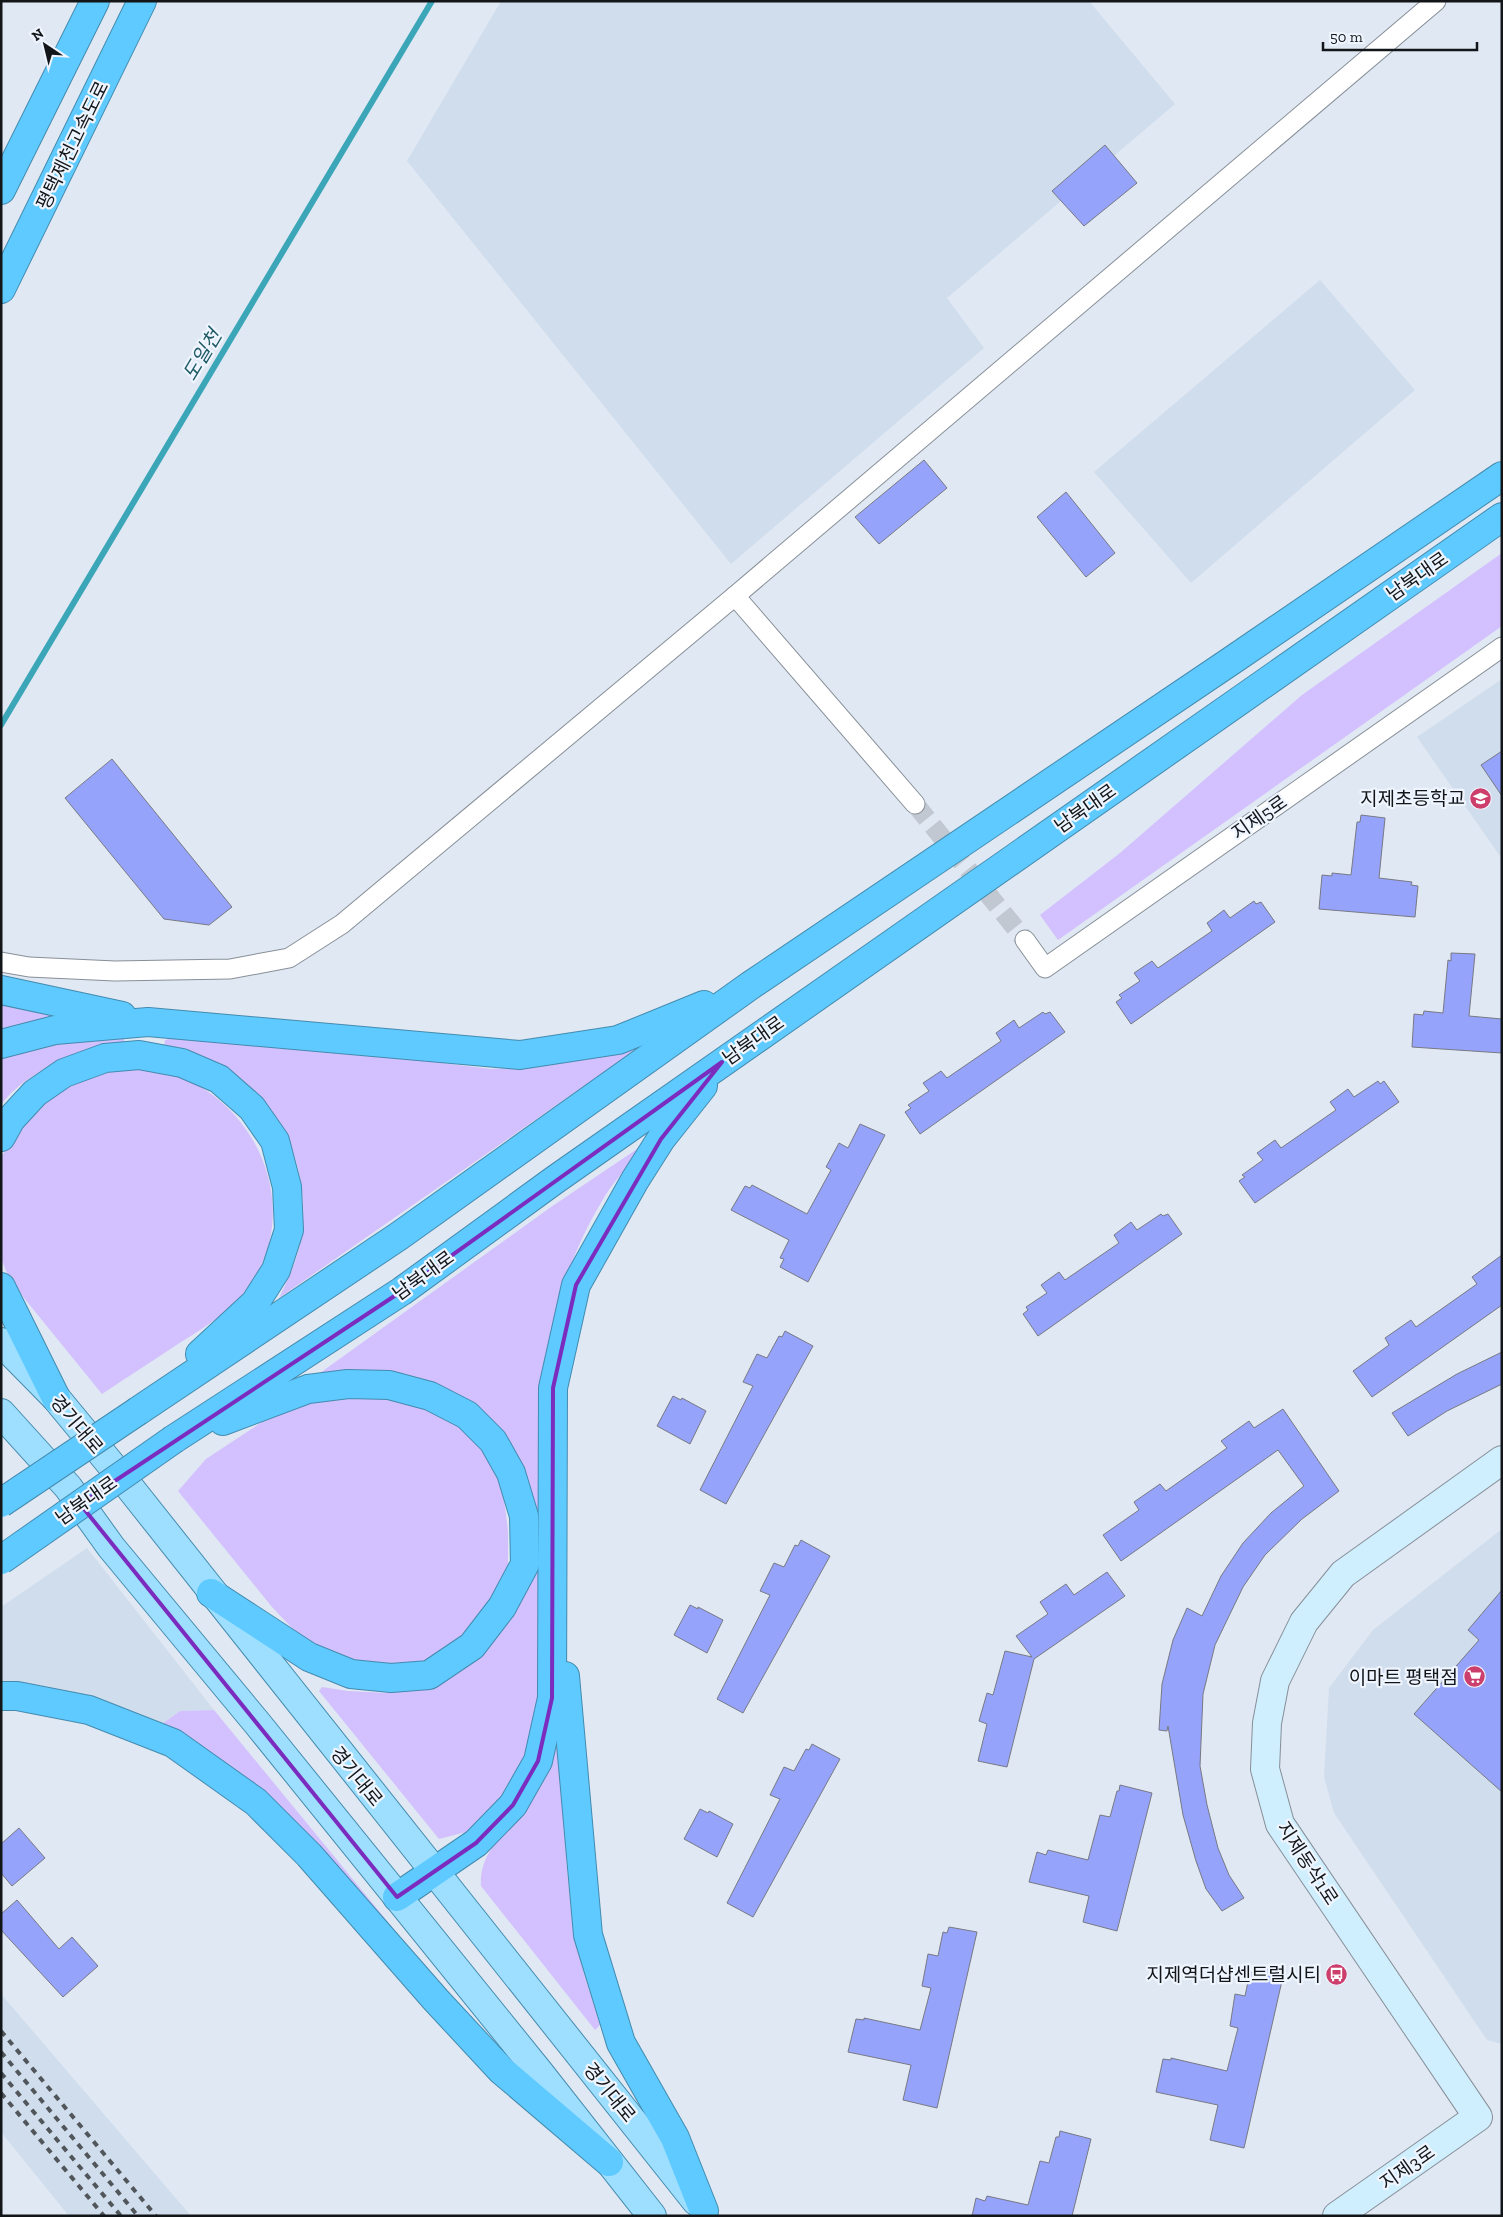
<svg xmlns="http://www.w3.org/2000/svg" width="1503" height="2217" font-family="'Zilla Slab','Noto Sans KR',serif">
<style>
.built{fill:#d0dded}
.green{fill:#d3c0fe}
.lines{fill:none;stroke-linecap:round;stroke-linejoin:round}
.stream{stroke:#3ba6b8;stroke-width:6}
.building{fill:#96a3fb;stroke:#777984}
.street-tunnel{stroke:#c1c8d2;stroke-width:19;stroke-dasharray:19 9;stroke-linecap:butt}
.street-casing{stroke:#878f98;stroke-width:21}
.secondary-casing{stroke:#878f98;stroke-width:30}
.primary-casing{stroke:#448bae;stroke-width:30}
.highway-casing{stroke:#448bae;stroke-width:30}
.street{stroke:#fff;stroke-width:19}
.secondary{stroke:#cfefff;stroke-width:28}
.primary{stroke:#9edfff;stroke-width:28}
.highway{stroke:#5ecaff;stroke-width:28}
.rail{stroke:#51565b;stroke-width:4;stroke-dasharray:6 6;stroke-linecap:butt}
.highway-bridge-casing{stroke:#448bae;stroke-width:30;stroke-linecap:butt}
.highway-bridge{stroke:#5ecaff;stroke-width:28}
.marked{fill:none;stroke:#7b2cbf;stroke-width:4;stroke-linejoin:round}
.labels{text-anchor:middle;stroke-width:4.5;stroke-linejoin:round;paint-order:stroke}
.street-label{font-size:19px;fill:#131619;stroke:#eff5fe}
.poi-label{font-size:19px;fill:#131619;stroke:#eff5fe;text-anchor:end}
.water-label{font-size:20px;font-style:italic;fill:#1e5b65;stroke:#eff5fe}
</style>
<rect width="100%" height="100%" fill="#e0e8f3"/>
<g class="built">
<polygon points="501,1 1089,1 1175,104 947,298 984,348 731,564 407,161"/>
<polygon points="1320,280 1415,390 1191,583 1094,472"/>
<polygon points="1502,679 1502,859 1417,737"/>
<polygon points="1502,1529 1502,2044 1487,2040 1334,1813 1324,1777 1329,1688 1373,1630"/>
<polygon points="87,1548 214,1710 180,1711 162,1724 1,1690 1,1607"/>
<polygon points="1,1994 191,2216 69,2216 1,2132"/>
</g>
<g class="green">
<polygon points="1502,553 1502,626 1058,940 1040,915 1120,853 1302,695"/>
<polygon points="1,1003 56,1016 1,1031"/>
<path d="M124,1037V1045C110,1048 95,1049 82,1052C57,1058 15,1084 1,1105V1057L39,1044Z"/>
<path d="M173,1038L327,1049L491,1069L538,1067L573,1060L637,1043L640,1047L279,1298C288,1279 298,1259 301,1238C316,1146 255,1060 164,1047L165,1040Z"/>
<path d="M113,1068C132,1068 151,1068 170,1073C262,1102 308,1220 241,1296C224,1316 200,1330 178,1344C153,1361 127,1377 102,1394L24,1298L6,1271L1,1258V1158L11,1140L26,1118L65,1085Z"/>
<path d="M640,1147L641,1150C628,1167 612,1183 602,1201C566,1261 550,1323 542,1392L547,1652L528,1763L502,1805L470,1831L439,1839L319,1691L322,1687L348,1691L387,1693L434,1686L477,1654L532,1514L468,1408L313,1378L551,1207Z"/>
<polygon points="326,1395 406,1398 451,1419 483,1449 497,1475 504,1499 508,1531 508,1565 490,1606 463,1640 423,1666 390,1667 344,1660 311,1648 272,1607 178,1491 206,1459 265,1420"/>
<polygon points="214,1710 397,1933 394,1934 162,1724 180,1711"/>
<path d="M556,1746L559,1747L567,1870L574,1936L585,1977L600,2025L595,2030L481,1886C479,1849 508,1833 527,1805C540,1787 549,1768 556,1746Z"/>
</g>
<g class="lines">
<polyline class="stream" points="1,725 432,1"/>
</g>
<g class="building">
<polygon points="1105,145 1137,183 1084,226 1052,191"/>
<polygon points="924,460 947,488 879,544 855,517"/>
<polygon points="1066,492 1115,553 1086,577 1037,517"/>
<polygon points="1502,751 1502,796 1481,765"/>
<polygon points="112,759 232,907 209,925 164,919 65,798"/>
<polygon points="1361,815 1385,818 1379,878 1412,882 1411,885 1418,886 1415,917 1319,909 1322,875 1332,876 1332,873 1351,875 1357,822 1360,822"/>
<polygon points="1254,901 1256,904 1261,902 1275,922 1131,1024 1116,1002 1122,998 1119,995 1140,981 1134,973 1152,961 1158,968 1212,931 1207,923 1224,910 1230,918"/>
<polygon points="1451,953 1475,954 1469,1016 1502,1019 1502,1053 1412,1047 1414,1014 1423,1015 1424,1011 1443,1013 1448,960 1451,961"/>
<polygon points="1043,1012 1045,1014 1050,1012 1065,1032 920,1134 905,1112 911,1108 908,1105 929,1091 923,1083 941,1071 947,1078 1001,1041 996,1033 1014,1020 1019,1028"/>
<polygon points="1378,1081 1380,1084 1384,1081 1399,1102 1255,1203 1239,1181 1245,1177 1242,1175 1263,1160 1257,1153 1275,1140 1281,1148 1336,1110 1330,1102 1348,1089 1354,1097"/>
<polygon points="860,1124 885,1135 808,1282 780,1267 784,1259 780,1258 789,1240 731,1210 745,1186 750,1188 752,1185 807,1214 831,1170 826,1167 839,1143 848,1148"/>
<polygon points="1161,1214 1163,1216 1168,1214 1182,1234 1038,1336 1023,1314 1028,1310 1026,1307 1047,1293 1041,1285 1059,1272 1065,1280 1119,1243 1114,1235 1131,1222 1137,1230"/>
<polygon points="1502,1255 1502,1305 1372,1397 1353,1371 1389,1345 1385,1338 1411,1320 1416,1327 1477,1284 1472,1277"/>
<polygon points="785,1331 813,1346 726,1504 700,1490 753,1386 743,1382 757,1354 767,1358 779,1336 782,1337"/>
<polygon points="1502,1352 1502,1384 1447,1411 1408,1436 1392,1413 1457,1374"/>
<polygon points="673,1396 681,1400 682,1398 706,1411 690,1444 657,1426"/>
<polygon points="1283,1409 1339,1491 1302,1519 1265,1555 1243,1587 1215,1645 1203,1694 1200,1766 1207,1805 1218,1848 1229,1875 1244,1898 1222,1911 1206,1889 1196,1861 1183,1815 1168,1726 1167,1731 1159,1730 1162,1684 1173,1640 1187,1608 1202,1616 1221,1576 1243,1543 1271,1513 1304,1486 1278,1450 1121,1561 1103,1535 1139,1510 1134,1502 1160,1484 1166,1491 1227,1448 1221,1441 1249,1421 1254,1428"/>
<polygon points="801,1540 830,1556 743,1713 717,1699 770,1595 760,1591 774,1563 784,1567 795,1545 798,1546"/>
<polygon points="1107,1572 1125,1596 1034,1659 1007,1767 978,1761 987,1724 979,1721 987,1693 993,1695 1005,1651 1032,1657 1016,1636 1048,1614 1040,1602 1066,1584 1074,1595"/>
<polygon points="1502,1590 1502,1792 1414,1714 1479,1640 1468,1630"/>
<polygon points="690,1605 698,1609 698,1607 723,1620 707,1653 674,1635"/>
<polygon points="812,1744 840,1759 753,1917 727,1903 780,1799 770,1795 784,1767 794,1771 806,1749 809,1750"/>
<polygon points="1120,1785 1152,1793 1117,1931 1083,1922 1089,1896 1029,1882 1037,1852 1046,1855 1048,1850 1088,1860 1100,1815 1110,1817 1117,1791 1119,1791"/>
<polygon points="700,1809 708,1813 709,1811 733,1824 717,1857 684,1839"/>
<polygon points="19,1828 45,1858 12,1886 1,1873 1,1844"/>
<polygon points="17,1900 59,1949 72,1937 98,1966 63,1997 1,1930 1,1914"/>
<polygon points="949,1927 977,1932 937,2108 903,2100 911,2065 848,2052 856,2019 864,2020 864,2018 920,2030 931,1988 922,1986 928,1954 938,1956 943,1932 947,1933"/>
<polygon points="1256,1967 1284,1972 1244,2148 1210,2140 1218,2105 1156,2092 1163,2059 1171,2060 1171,2058 1227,2071 1238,2028 1230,2026 1235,1994 1245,1996 1250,1972 1254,1973"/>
<polygon points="1060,2131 1091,2139 1072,2216 972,2216 976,2198 985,2201 987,2196 1028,2205 1040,2161 1049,2163 1056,2137 1059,2137"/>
</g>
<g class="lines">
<polyline class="street-tunnel" points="915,804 1025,940"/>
<defs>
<g id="street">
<polyline points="735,596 915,804"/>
<polyline points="1025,940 1045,968 1502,647"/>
<polyline points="1,962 29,967 115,971 230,969 289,958 342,924 735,596 1436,1"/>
</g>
<polyline id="secondary" points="1337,2216 1478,2117 1280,1824 1265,1769 1267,1723 1275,1681 1304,1622 1343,1574 1502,1460"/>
<g id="primary">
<polyline points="1,1342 56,1398 127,1484 696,2201"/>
<polyline points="1,1413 68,1487 111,1547 257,1723 539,2072 652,2216"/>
</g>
<g id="highway">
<polyline points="1,190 95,1"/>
<polyline points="1,289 142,1"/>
<polyline points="1,990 122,1016"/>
<polyline points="1,1044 55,1030 148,1022 520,1055 618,1040 704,1005"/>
<polyline points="1,1137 11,1119 35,1093 64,1073 105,1058 139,1055 182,1063 219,1079 252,1108 275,1141 287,1187 289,1230 276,1270 255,1303 200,1354"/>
<polyline points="1,1287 56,1398"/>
<polyline points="138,1411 399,1236 751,985 1231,661 1502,476"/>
<polyline points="174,1439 402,1291 556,1179 1502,517"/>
<polyline points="211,1593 309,1657 351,1674 391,1678 429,1675 472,1646 502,1607 525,1564 524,1516 511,1473 493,1441 467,1415 430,1396 389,1385 348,1384 308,1389 223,1421"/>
<polyline points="565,1676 588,1935 621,2043 675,2138 704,2211"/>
<polyline points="1,1696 17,1696 89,1710 173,1743 256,1802 309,1855 436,2000 501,2070 609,2162"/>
<polyline points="397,1897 476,1843 513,1805 538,1761 552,1698 553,1388 576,1285 635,1180 661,1139 703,1086"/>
</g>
</defs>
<use href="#street" class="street-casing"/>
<use href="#secondary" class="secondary-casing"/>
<use href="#primary" class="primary-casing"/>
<use href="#highway" class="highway-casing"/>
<use href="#street" class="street"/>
<use href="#secondary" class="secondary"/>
<use href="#primary" class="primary"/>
<use href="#highway" class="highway"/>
<g class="rail">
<polyline points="1,2031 156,2216"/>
<polyline points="1,2052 138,2216"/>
<polyline points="1,2073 121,2216"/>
<polyline points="1,2093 104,2216"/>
</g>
<defs>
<g id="highway-bridge">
<polyline points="1,1503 138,1411"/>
<polyline points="1,1560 174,1439"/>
</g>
</defs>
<use href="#highway-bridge" class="highway-bridge-casing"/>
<use href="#highway-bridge" class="highway-bridge"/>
</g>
<path class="marked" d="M722,1062L661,1139L576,1285L553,1388L552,1698L538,1761L513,1805L476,1843L397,1897L80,1504L402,1291Z"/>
<defs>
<symbol id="school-disc" viewBox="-11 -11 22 22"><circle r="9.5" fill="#cc3f6d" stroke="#eff5fe"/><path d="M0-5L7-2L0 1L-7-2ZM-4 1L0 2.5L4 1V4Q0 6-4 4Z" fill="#fff"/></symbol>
<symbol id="supermarket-disc" viewBox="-11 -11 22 22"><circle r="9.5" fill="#cc3f6d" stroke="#eff5fe"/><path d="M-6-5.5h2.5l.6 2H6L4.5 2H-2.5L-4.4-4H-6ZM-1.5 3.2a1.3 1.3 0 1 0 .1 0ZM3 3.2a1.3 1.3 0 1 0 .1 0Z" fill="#fff"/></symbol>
<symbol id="bus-disc" viewBox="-11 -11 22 22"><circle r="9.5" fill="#cc3f6d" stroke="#eff5fe"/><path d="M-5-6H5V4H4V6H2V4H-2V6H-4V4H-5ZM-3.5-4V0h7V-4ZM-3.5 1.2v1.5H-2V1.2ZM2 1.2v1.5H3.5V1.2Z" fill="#fff"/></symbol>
</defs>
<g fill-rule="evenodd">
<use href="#school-disc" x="1468" y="786" width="25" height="25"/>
<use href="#supermarket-disc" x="1462" y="1664" width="25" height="25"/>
<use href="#bus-disc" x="1324" y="1962" width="25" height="25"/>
</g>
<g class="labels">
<g class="street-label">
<text transform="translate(72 145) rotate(-64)" y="7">평택제천고속도로</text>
<text transform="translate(1417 576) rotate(-35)" y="7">남북대로</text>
<text transform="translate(1085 808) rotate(-35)" y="7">남북대로</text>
<text transform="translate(1259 817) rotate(-35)" y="7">지제5로</text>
<text transform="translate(753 1040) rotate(-35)" y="7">남북대로</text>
<text transform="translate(423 1275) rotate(-36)" y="7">남북대로</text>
<text transform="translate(77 1424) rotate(50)" y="7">경기대로</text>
<text transform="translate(86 1500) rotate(-35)" y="7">남북대로</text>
<text transform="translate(357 1776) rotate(51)" y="7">경기대로</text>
<text transform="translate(1308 1863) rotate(57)" y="7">지제동삭1로</text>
<text transform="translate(610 2092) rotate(51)" y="7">경기대로</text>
<text transform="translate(1407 2167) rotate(-35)" y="7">지제3로</text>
</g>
<g class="poi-label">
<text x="1465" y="805">지제초등학교</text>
<text x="1458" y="1684">이마트 평택점</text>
<text x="1321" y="1981">지제역더샵센트럴시티</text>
</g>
<g class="water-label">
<text transform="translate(202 355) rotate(-59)" y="7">도일천</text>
</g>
</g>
<rect width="1503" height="2217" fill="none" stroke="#131619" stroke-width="5"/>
<g transform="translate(45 45) rotate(325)" stroke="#eff5fe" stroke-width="4" paint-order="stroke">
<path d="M0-4L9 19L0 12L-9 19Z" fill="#131619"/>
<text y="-8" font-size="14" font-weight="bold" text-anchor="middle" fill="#131619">N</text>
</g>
<path d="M1323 42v8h154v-8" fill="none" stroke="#131619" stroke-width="2.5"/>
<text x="1330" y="42" font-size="15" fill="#131619" stroke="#eff5fe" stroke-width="4" paint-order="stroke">50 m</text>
</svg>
